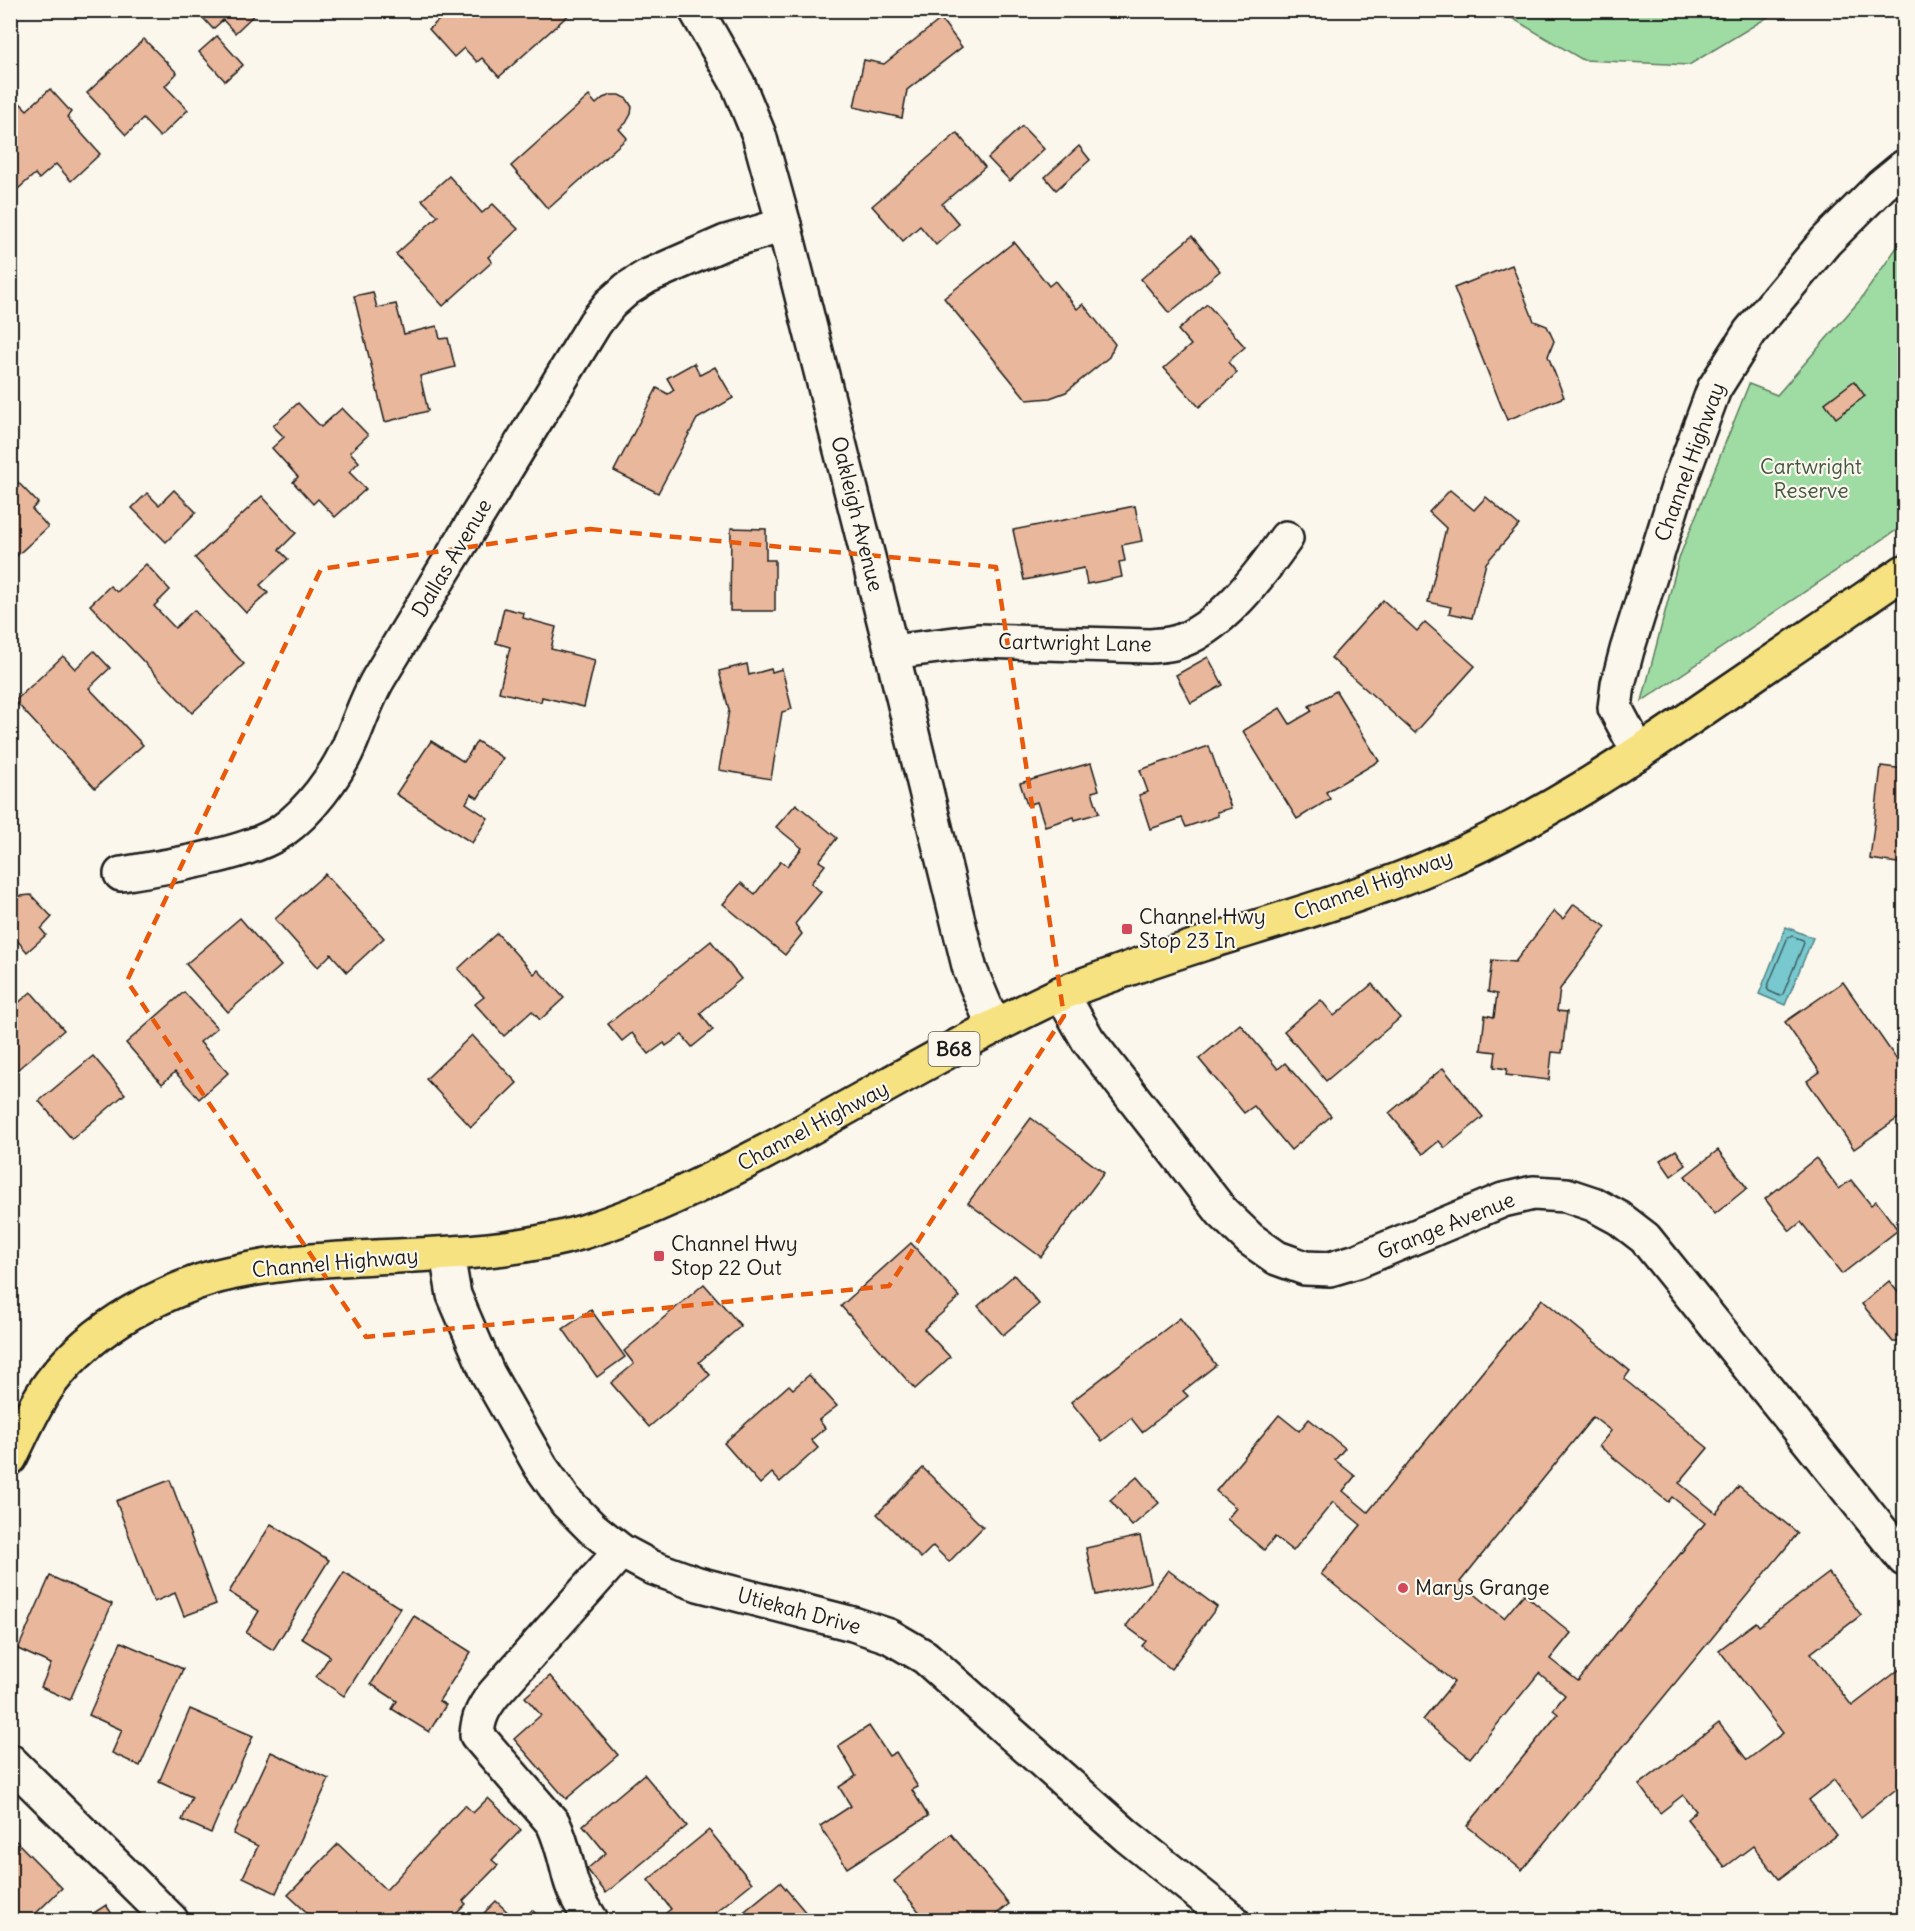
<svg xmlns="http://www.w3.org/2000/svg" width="1915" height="1931" font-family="Delius,sans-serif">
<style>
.green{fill:#9fdca3;stroke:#5e7c60;stroke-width:1.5}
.water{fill:#78c9cf;stroke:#538487;stroke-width:1.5}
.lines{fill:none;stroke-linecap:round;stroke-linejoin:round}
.shore{stroke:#416164;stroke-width:1.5}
.building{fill:#e9b79b;stroke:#1c1c1c;stroke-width:1.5;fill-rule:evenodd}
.minor-casing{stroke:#1c1c1c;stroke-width:38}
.major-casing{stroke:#1c1c1c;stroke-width:38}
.minor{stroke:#fbf7ec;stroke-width:33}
.major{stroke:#f6e281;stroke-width:33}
.marked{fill:none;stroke:#e8590c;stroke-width:4.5;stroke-dasharray:12 8;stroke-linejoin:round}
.poi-dot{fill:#d1495b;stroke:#fbf7ec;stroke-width:2}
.labels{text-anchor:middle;stroke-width:4.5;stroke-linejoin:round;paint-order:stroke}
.shield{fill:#fbf7ec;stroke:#5f5e5a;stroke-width:1.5}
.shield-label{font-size:20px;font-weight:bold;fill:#1c1c1c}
.street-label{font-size:21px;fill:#1c1c1c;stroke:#fbf7ec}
.park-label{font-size:21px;fill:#435644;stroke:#fbf7ec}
.poi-label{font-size:21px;fill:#1c1c1c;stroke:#fbf7ec;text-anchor:start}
</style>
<rect width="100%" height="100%" fill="#fbf7ec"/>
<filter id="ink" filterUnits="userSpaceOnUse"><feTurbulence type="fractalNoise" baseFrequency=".0167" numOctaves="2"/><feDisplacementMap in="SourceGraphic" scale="12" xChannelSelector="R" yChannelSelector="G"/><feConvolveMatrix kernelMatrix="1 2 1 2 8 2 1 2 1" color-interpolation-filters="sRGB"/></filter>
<g filter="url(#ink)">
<g class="green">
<polygon points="1500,11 1500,10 1778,11 1689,65 1583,60"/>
<polygon points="1904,237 1904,525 1642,701 1679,558 1749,384 1777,395 1861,299"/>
</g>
<polygon class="water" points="1786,927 1813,938 1785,1005 1759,994"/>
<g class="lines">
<polygon class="shore" points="1792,936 1803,940 1804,943 1783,994 1780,996 1769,991 1767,988 1788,937"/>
</g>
<g class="building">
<polygon points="196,10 259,10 235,33 223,20 213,29"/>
<polygon points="450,10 480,11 574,10 499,77 482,58 477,62 464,48 454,57 429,29"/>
<polygon points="941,19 962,47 907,90 902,118 854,107 864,60 884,64"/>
<polygon points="217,36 243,65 225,81 199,52"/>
<polygon points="144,39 177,73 165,86 188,110 160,137 143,119 126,135 87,93"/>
<polygon points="50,89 71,112 67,117 100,154 71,181 56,164 39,179 35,174 11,195 10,109 19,102 27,110"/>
<polygon points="611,95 619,95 627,99 632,107 631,114 626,123 619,129 627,138 548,209 511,166 589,96 596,104 603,98"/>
<polygon points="1022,126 1044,149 1010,181 988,158"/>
<polygon points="957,133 985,167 942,204 959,224 936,245 920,226 903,241 872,206"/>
<polygon points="1079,146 1090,160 1056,190 1045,177"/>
<polygon points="449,176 482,213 493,204 518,229 488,257 492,262 443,306 396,254 438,216 422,200"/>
<polygon points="1192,236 1220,271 1169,313 1141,279"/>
<polygon points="1014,242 1049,286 1055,281 1077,309 1083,304 1115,344 1109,357 1066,392 1050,398 1027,400 944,298"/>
<polygon points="1512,265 1534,321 1547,326 1554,341 1548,356 1564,397 1507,420 1454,288"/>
<polygon points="373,292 377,308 396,304 404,334 437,326 440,339 448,338 455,367 420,376 428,411 385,422 354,296"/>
<polygon points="1207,304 1245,347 1228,362 1237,373 1199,407 1164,368 1191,345 1178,330"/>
<polygon points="694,363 700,375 715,367 733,398 697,419 658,493 614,471 657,388 668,394 674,390 667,378"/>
<polygon points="1854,381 1865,396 1836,418 1825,403"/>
<polygon points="298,403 321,427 342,408 368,435 350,452 359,462 349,472 366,489 335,517 318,499 313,504 293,482 298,477 272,448 284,437 273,426"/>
<polygon points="10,474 38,503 32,509 48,527 10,562"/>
<polygon points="174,490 196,512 166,542 132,508 147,493 159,505"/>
<polygon points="1450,490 1474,510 1486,497 1519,525 1486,563 1472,618 1449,613 1451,607 1428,602 1446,528 1429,512"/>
<polygon points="262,496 296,533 279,550 288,559 260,585 268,593 246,613 195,558"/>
<polygon points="1135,506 1142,541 1122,545 1125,561 1119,562 1122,577 1087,584 1084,568 1024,580 1013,530"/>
<polygon points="731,528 766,529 766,560 775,560 775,611 730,611"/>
<polygon points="146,564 170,590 154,606 175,628 194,610 244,664 192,713 90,605 110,586 117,592"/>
<polygon points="1383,600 1417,631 1425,622 1475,666 1415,733 1331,658"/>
<polygon points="504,608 524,613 523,618 556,627 551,649 595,660 584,707 542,697 541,702 499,692 510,647 496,643"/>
<polygon points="94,651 110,668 89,688 143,745 95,788 15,701 63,656 75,669"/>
<polygon points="1208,657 1223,685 1191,703 1176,675"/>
<polygon points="747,664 749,675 771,669 772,672 782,669 792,709 782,712 771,779 719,770 729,710 719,671"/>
<polygon points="1336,691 1379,761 1326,792 1330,799 1297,819 1243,731 1280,708 1290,724 1312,711 1309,706"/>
<polygon points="431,741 464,762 477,741 503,758 478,798 471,794 466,803 488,818 472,843 396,794"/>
<polygon points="1209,746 1231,808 1217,812 1218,816 1186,827 1182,818 1150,829 1139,795 1148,792 1140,770"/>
<polygon points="1091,763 1099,790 1092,792 1099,813 1075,820 1074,817 1045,826 1037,802 1027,805 1020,783"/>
<polygon points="1881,766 1904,769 1904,864 1870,859"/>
<polygon points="796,804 837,838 819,861 825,865 811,883 821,892 795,924 802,934 785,955 723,904 741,883 755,894 781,861 787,866 802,848 776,827"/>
<polygon points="325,874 384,938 347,972 331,954 318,967 275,919"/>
<polygon points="31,895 52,917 41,929 46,935 27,952 10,932 10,897"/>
<polygon points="1574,904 1606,927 1560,989 1557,1011 1567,1012 1562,1053 1552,1052 1549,1080 1506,1075 1507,1069 1494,1067 1496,1052 1481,1050 1485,1015 1494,1017 1497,994 1488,992 1492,960 1515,962 1554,911 1563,919"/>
<polygon points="240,918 281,966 228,1012 186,964"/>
<polygon points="497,933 534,974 538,970 564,998 540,1020 532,1011 504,1036 475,1004 484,997 458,969"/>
<polygon points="711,941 741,979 700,1013 713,1030 692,1047 682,1035 666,1046 664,1043 649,1054 632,1033 622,1041 608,1024"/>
<polygon points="1843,982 1904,1070 1904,1114 1854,1149 1807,1081 1820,1072 1785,1022"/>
<polygon points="1372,984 1400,1018 1326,1081 1284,1031 1321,1000 1334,1016"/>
<polygon points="31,992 64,1030 11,1075 10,1010"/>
<polygon points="184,992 217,1028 200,1042 228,1073 199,1099 175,1072 162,1084 126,1043"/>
<polygon points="1240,1024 1278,1069 1285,1063 1331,1116 1291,1150 1254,1106 1244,1113 1199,1059"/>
<polygon points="472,1035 517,1083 471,1127 426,1079"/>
<polygon points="93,1056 125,1094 72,1139 39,1101"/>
<polygon points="1443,1068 1483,1117 1445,1148 1439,1141 1423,1154 1389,1113"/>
<polygon points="1031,1118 1104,1173 1041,1257 968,1203"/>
<polygon points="1676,1150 1686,1165 1671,1176 1660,1160"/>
<polygon points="1718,1150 1747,1188 1715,1214 1685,1176"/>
<polygon points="1816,1158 1839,1189 1851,1180 1871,1205 1876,1201 1898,1230 1842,1274 1801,1222 1790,1231 1765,1199"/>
<polygon points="911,1243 960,1297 924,1329 950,1357 915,1389 841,1306"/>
<polygon points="1014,1275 1039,1304 1003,1335 978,1306"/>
<polygon points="1889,1281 1904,1300 1904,1342 1893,1342 1862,1304"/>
<polygon points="704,1284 741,1326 699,1362 710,1375 649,1427 611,1383 634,1364 624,1351"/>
<path d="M1542,1299L1630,1371L1624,1379L1708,1448L1679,1483L1716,1513L1739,1486L1798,1533L1522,1870L1467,1826L1558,1714L1553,1710L1565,1695L1539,1673L1470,1758L1423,1720L1454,1682L1321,1574L1361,1525L1333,1502L1293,1551L1275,1537L1264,1550L1227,1519L1236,1508L1216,1491L1279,1415L1299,1431L1309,1419L1345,1448L1335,1460L1355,1476L1343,1491L1368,1512ZM1593,1417L1611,1431L1599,1446L1668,1502L1672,1497L1705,1523L1578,1681L1550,1659L1571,1633L1524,1594L1504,1618L1460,1582Z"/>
<polygon points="591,1310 625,1357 597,1377 563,1329"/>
<polygon points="1180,1318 1216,1365 1183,1391 1188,1396 1142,1432 1131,1418 1102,1441 1071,1402"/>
<polygon points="809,1375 837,1406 819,1420 825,1428 811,1440 818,1448 780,1482 772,1473 760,1484 724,1443 789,1385 793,1389"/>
<polygon points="923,1468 983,1527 949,1562 933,1546 921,1558 877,1514"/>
<polygon points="1137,1477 1159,1503 1132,1526 1110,1500"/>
<polygon points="170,1480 216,1604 184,1616 175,1593 154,1602 116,1501"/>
<polygon points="271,1524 329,1560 273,1650 246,1633 259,1611 229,1592"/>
<polygon points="1140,1536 1151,1582 1096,1595 1086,1548"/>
<polygon points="1168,1570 1217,1607 1171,1669 1142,1646 1146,1641 1126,1626"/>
<polygon points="344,1572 400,1608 344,1696 316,1677 330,1656 301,1638"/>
<polygon points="1829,1573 1861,1615 1811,1653 1852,1706 1900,1669 1904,1675 1904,1783 1861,1817 1834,1780 1809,1800 1836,1835 1779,1879 1753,1846 1725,1867 1687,1819 1696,1811 1683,1795 1660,1813 1639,1785 1719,1723 1747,1760 1783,1733 1719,1650 1756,1622 1759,1626"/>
<polygon points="50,1576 112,1604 70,1700 41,1687 51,1664 18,1649"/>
<polygon points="414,1616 471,1652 439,1701 446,1705 429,1732 392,1709 397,1701 371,1684"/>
<polygon points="121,1642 183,1669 140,1766 112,1753 122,1730 89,1715"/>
<polygon points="550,1676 618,1755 566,1799 514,1739 541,1715 525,1697"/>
<polygon points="190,1709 253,1736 211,1833 182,1820 192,1797 159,1782"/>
<polygon points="869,1726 889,1756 896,1752 918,1787 912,1790 928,1816 847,1868 820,1826 851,1806 839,1787 856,1776 838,1746"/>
<polygon points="271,1752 329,1779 276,1893 243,1877 258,1846 233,1834"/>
<polygon points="644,1774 687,1826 606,1893 587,1869 606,1853 583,1825"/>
<polygon points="488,1798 521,1830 492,1860 498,1865 463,1901 466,1904 450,1920 426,1920 420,1914 413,1920 315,1920 288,1895 338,1844 386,1890 465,1805 473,1813"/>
<polygon points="709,1830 752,1883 706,1920 657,1920 671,1909 648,1880"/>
<polygon points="951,1834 1009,1904 989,1920 926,1920 894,1881"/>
<polygon points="13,1838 62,1888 29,1920 10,1920 10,1841"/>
<polygon points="780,1882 812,1920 734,1920"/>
<polygon points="496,1901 516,1920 477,1920"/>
<polygon points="106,1905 116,1920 83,1920"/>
<polygon points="1904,1907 1904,1920 1887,1920"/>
<polygon points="532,1910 543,1920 523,1920"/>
</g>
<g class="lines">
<defs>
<g id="minor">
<polyline points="696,10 738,84 759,135 784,225 892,652 970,970 994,1027"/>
<path d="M892,652L978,641L1150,646C1158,645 1166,645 1174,643C1219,631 1261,574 1286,538"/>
<polyline points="1639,753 1615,708 1618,684 1627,650 1680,481 1714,389 1750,332 1826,241 1881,186 1904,167"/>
<path d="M121,874C165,867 247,855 282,831C309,812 336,776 349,746C359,723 367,697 380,676C451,558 523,441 595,323L610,304L627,289L646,277L726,242L784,225"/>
<polyline points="1061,993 1088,1040 1222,1212 1250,1239 1277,1258 1305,1268 1330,1269 1357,1261 1503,1200 1533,1193 1566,1195 1593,1204 1619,1218 1645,1238 1904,1559"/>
<polyline points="447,1254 454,1295 488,1374 541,1467 566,1502 592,1528 621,1551 651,1567 698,1584 853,1624 889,1636 925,1657 1127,1836 1232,1920"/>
<polyline points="10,1761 171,1920"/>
<path d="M591,1920C583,1907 574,1894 570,1878C565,1858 562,1842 553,1823L477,1735C478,1718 483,1708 494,1694L621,1551"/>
</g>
<path id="major" d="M10,1458C23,1432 34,1405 51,1382C73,1353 101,1330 132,1312C163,1295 196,1280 231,1273C347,1247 469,1266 583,1232C645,1213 703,1184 761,1154C859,1103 954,1044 1054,997C1077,986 1101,979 1125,970C1229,932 1338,907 1440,863C1538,821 1631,759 1718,699C1780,657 1842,614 1904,572"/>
</defs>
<use href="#minor" class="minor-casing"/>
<use href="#major" class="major-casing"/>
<use href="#minor" class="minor"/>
<use href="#major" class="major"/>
</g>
</g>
<path class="marked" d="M590,529L996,567L1064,1016L889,1286L366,1337L127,981L321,569Z"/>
<g class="poi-dot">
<rect x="1121" y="923" width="12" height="12" rx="3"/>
<rect x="653" y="1250" width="12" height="12" rx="3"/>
<circle cx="1403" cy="1588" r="6"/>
</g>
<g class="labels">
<rect class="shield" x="928.5" y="1032" width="51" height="34" rx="4.5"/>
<g class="shield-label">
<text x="954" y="1056">B68</text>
</g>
<g class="street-label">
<text transform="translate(1690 462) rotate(-70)" y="7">Channel Highway</text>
<text transform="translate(857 514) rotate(76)" y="7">Oakleigh Avenue</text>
<text transform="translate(452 558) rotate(-59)" y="7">Dallas Avenue</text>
<text transform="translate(1075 643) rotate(1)" y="7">Cartwright Lane</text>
<text transform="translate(1373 885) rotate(-20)" y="7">Channel Highway</text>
<text transform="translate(813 1126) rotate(-28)" y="7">Channel Highway</text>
<text transform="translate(1446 1226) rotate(-22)" y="7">Grange Avenue</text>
<text transform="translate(335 1263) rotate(-5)" y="7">Channel Highway</text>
<text transform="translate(799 1611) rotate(15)" y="7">Utiekah Drive</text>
</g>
<g class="park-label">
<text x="1811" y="474">Cartwright<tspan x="1811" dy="24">Reserve</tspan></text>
</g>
<g class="poi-label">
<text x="1139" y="924">Channel Hwy<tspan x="1139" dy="24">Stop 23 In</tspan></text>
<text x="671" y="1251">Channel Hwy<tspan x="671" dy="24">Stop 22 Out</tspan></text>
<text x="1415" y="1595">Marys Grange</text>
</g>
</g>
<rect width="1915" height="1931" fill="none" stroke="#fbf7ec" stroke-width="36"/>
<rect x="18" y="18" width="1879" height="1895" fill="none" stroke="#1c1c1c" stroke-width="2" filter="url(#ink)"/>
</svg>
